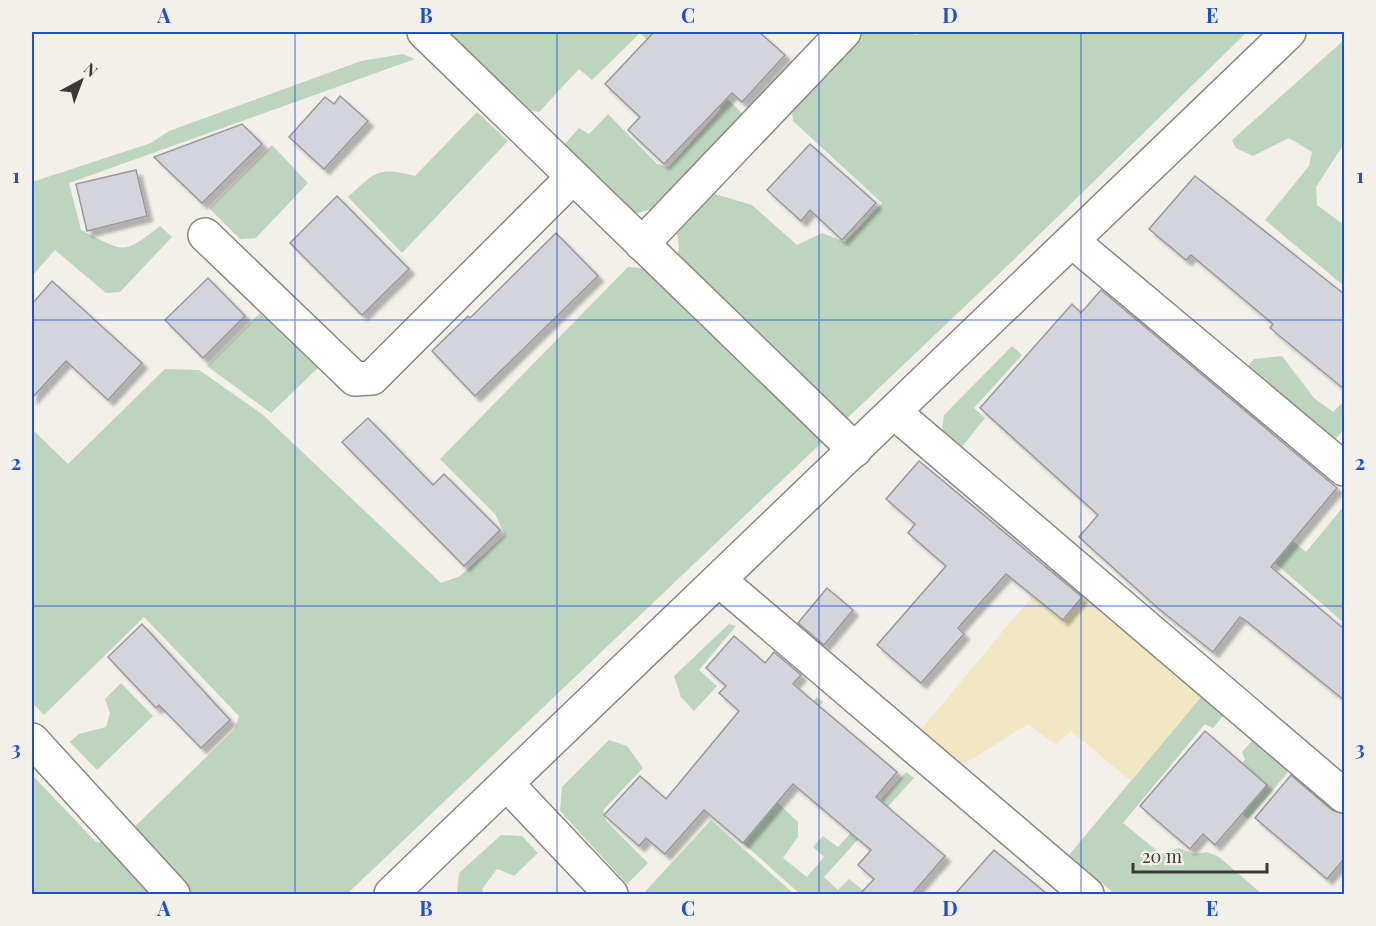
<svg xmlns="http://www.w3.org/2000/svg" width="1376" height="926" font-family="'Playfair Display',serif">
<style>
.green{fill:#bdd4be}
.sand{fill:#f1e7c2}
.building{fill:#d4d4db;stroke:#98989e;stroke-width:1.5;filter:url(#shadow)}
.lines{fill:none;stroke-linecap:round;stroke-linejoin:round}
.minor-casing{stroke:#8c8983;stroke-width:36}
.minor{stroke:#fff;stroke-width:33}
.grid{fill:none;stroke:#1d4ed8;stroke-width:1.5;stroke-opacity:0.55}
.neatline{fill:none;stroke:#1d4ed8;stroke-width:2}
.grid-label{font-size:20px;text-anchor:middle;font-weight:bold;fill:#1d4ed8}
</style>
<defs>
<filter id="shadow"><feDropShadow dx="5.5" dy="5.5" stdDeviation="1.5" flood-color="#0004"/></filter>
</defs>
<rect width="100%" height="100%" fill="#f3f0ea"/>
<g class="green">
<polygon points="445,32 664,32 666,39 744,115 654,208 635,214 561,148 579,128 589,134 608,114 657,164 669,167 721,109 640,33 592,80 579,69 539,112 523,109"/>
<polygon points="864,32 911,32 916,35 924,32 1247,32 1002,271 347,894 32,894 32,775 96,842 119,842 235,729 239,716 144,617 44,715 32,702 32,429 68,464 165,369 199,370 262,414 441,583 460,576 505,535 495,514 440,459 628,267 653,269 679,251 676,223 708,192 752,205 797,245 822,233 845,242 882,203 793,121 792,111"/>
<polygon points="1344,40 1344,144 1316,187 1317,205 1344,225 1344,286 1265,220 1309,166 1312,152 1289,138 1253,156 1236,148 1232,140"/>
<path d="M403,54L415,59L69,183L81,230C124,251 121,257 160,226L172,237L120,292L106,293L55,250L32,276V182L151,143L169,131L361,61Z"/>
<path d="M477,112L508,141L402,253L348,197C375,172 378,166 415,176Z"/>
<polygon points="272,145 308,183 256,238 240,239 209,208"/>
<polygon points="260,313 318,368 271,413 207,366"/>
<polygon points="1012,346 1022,355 974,408 985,418 961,448 942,431 944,415"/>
<polygon points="1282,356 1314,398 1333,412 1344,401 1344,429 1333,442 1245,370 1254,359"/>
<polygon points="1282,441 1288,447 1251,507 1306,552 1344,506 1344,623 1221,516"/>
<polygon points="729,624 736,626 699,670 717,686 694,711 681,697 674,676"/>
<polygon points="121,683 153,716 97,770 70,742 79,734 106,727 110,713 105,699"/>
<polygon points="817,697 823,702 756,782 798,822 798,837 783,858 807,877 824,857 813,847 823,836 838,847 906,772 914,778 824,877 838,890 849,879 868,894 800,894 743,843 768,814 739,790"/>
<polygon points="1201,697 1224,715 1213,728 1205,724 1123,823 1161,854 1179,848 1194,854 1207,852 1219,857 1262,894 1115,894 1069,855"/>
<polygon points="609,740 627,746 643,768 603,810 607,822 648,863 627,884 560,811 562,787"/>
<polygon points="1253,740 1290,770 1248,819 1219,792 1245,760 1242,752"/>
<polygon points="711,820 794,894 643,894"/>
<polygon points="501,835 522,836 538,853 514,876 497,869 482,889 484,894 457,894 459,873"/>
</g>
<polygon class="sand" points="1053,571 1201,697 1131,781 1071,731 1055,745 1028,724 961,766 919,732"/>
<g class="building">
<polygon points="654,32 759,32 785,55 742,102 732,93 664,164 628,130 640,117 605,84"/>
<polygon points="340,96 368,121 324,169 289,137 325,97 334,104"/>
<polygon points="242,124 262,144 202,203 154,157"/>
<polygon points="810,144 876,203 842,240 810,210 801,221 767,190"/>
<polygon points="136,170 147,216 87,231 76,184"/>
<polygon points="1195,176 1344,294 1344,389 1270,328 1273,324 1191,255 1186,260 1149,229"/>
<polygon points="337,196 409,269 362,315 290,243"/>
<polygon points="556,233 598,276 475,396 432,351 468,316 470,318"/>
<polygon points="208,278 245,316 203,358 165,320"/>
<polygon points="52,281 142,363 108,400 66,361 32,398 32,304"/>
<polygon points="1101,290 1337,488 1271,567 1344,629 1344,700 1245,620 1240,617 1213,652 1159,609 1079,537 1098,515 980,408 1072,304 1081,313"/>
<polygon points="368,418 433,485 444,474 500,530 464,566 342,442"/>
<polygon points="919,461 1082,597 1063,620 1006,574 958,628 964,634 921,683 877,645 946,566 908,533 915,524 886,499"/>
<polygon points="827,588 853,610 824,645 798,623"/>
<polygon points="142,624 230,720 201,748 159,705 156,708 108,657"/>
<polygon points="734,636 765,663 774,652 801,675 793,684 897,772 876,797 945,856 912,894 860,894 874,879 858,865 871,850 793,784 743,843 704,810 665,854 646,838 639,846 604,815 640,776 666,799 739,711 719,693 726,686 706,668"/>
<polygon points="1205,731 1267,785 1215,845 1203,834 1190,849 1140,806"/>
<polygon points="1291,775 1332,810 1344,814 1344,859 1327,879 1255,818"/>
<polygon points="994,850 1047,894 955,894"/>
</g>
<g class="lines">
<defs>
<g id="minor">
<polyline points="424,32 855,450"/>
<polyline points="205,235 355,379 372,378 573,177"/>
<polyline points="1072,241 1344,469"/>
<polyline points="642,244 844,32"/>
<polyline points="894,412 1344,796"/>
<polyline points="719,580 1087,894"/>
<polyline points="32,740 173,894"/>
<polyline points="507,784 611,894"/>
<polyline points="391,894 1289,32"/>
</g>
</defs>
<use href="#minor" class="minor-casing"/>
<use href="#minor" class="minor"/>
</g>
<path class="grid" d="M295,32V894M557,32V894M819,32V894M1081,32V894M32,320H1344M32,606H1344"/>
<rect width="1376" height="926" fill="none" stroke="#f3f0ea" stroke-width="66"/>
<g transform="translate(81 81) rotate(41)" stroke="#f3f0ea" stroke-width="4.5" paint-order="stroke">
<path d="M0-4.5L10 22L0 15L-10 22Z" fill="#3b3a38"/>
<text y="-9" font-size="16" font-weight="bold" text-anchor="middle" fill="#3b3a38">N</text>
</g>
<path d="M1133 863v9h134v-9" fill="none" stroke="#3b3a38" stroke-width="3"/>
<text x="1142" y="863" font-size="18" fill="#3b3a38" stroke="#f3f0ea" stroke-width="4.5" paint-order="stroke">20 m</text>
<rect x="33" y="33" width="1310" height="860" class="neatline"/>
<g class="grid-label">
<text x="164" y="23">A</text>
<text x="426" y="23">B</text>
<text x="688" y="23">C</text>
<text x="950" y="23">D</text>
<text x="1212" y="23">E</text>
<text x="16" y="183">1</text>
<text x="1360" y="183">1</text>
<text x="16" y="470">2</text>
<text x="1360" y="470">2</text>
<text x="16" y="756">3</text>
<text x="1360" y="756">3</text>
<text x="164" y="916">A</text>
<text x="426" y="916">B</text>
<text x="688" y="916">C</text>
<text x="950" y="916">D</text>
<text x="1212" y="916">E</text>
</g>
</svg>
